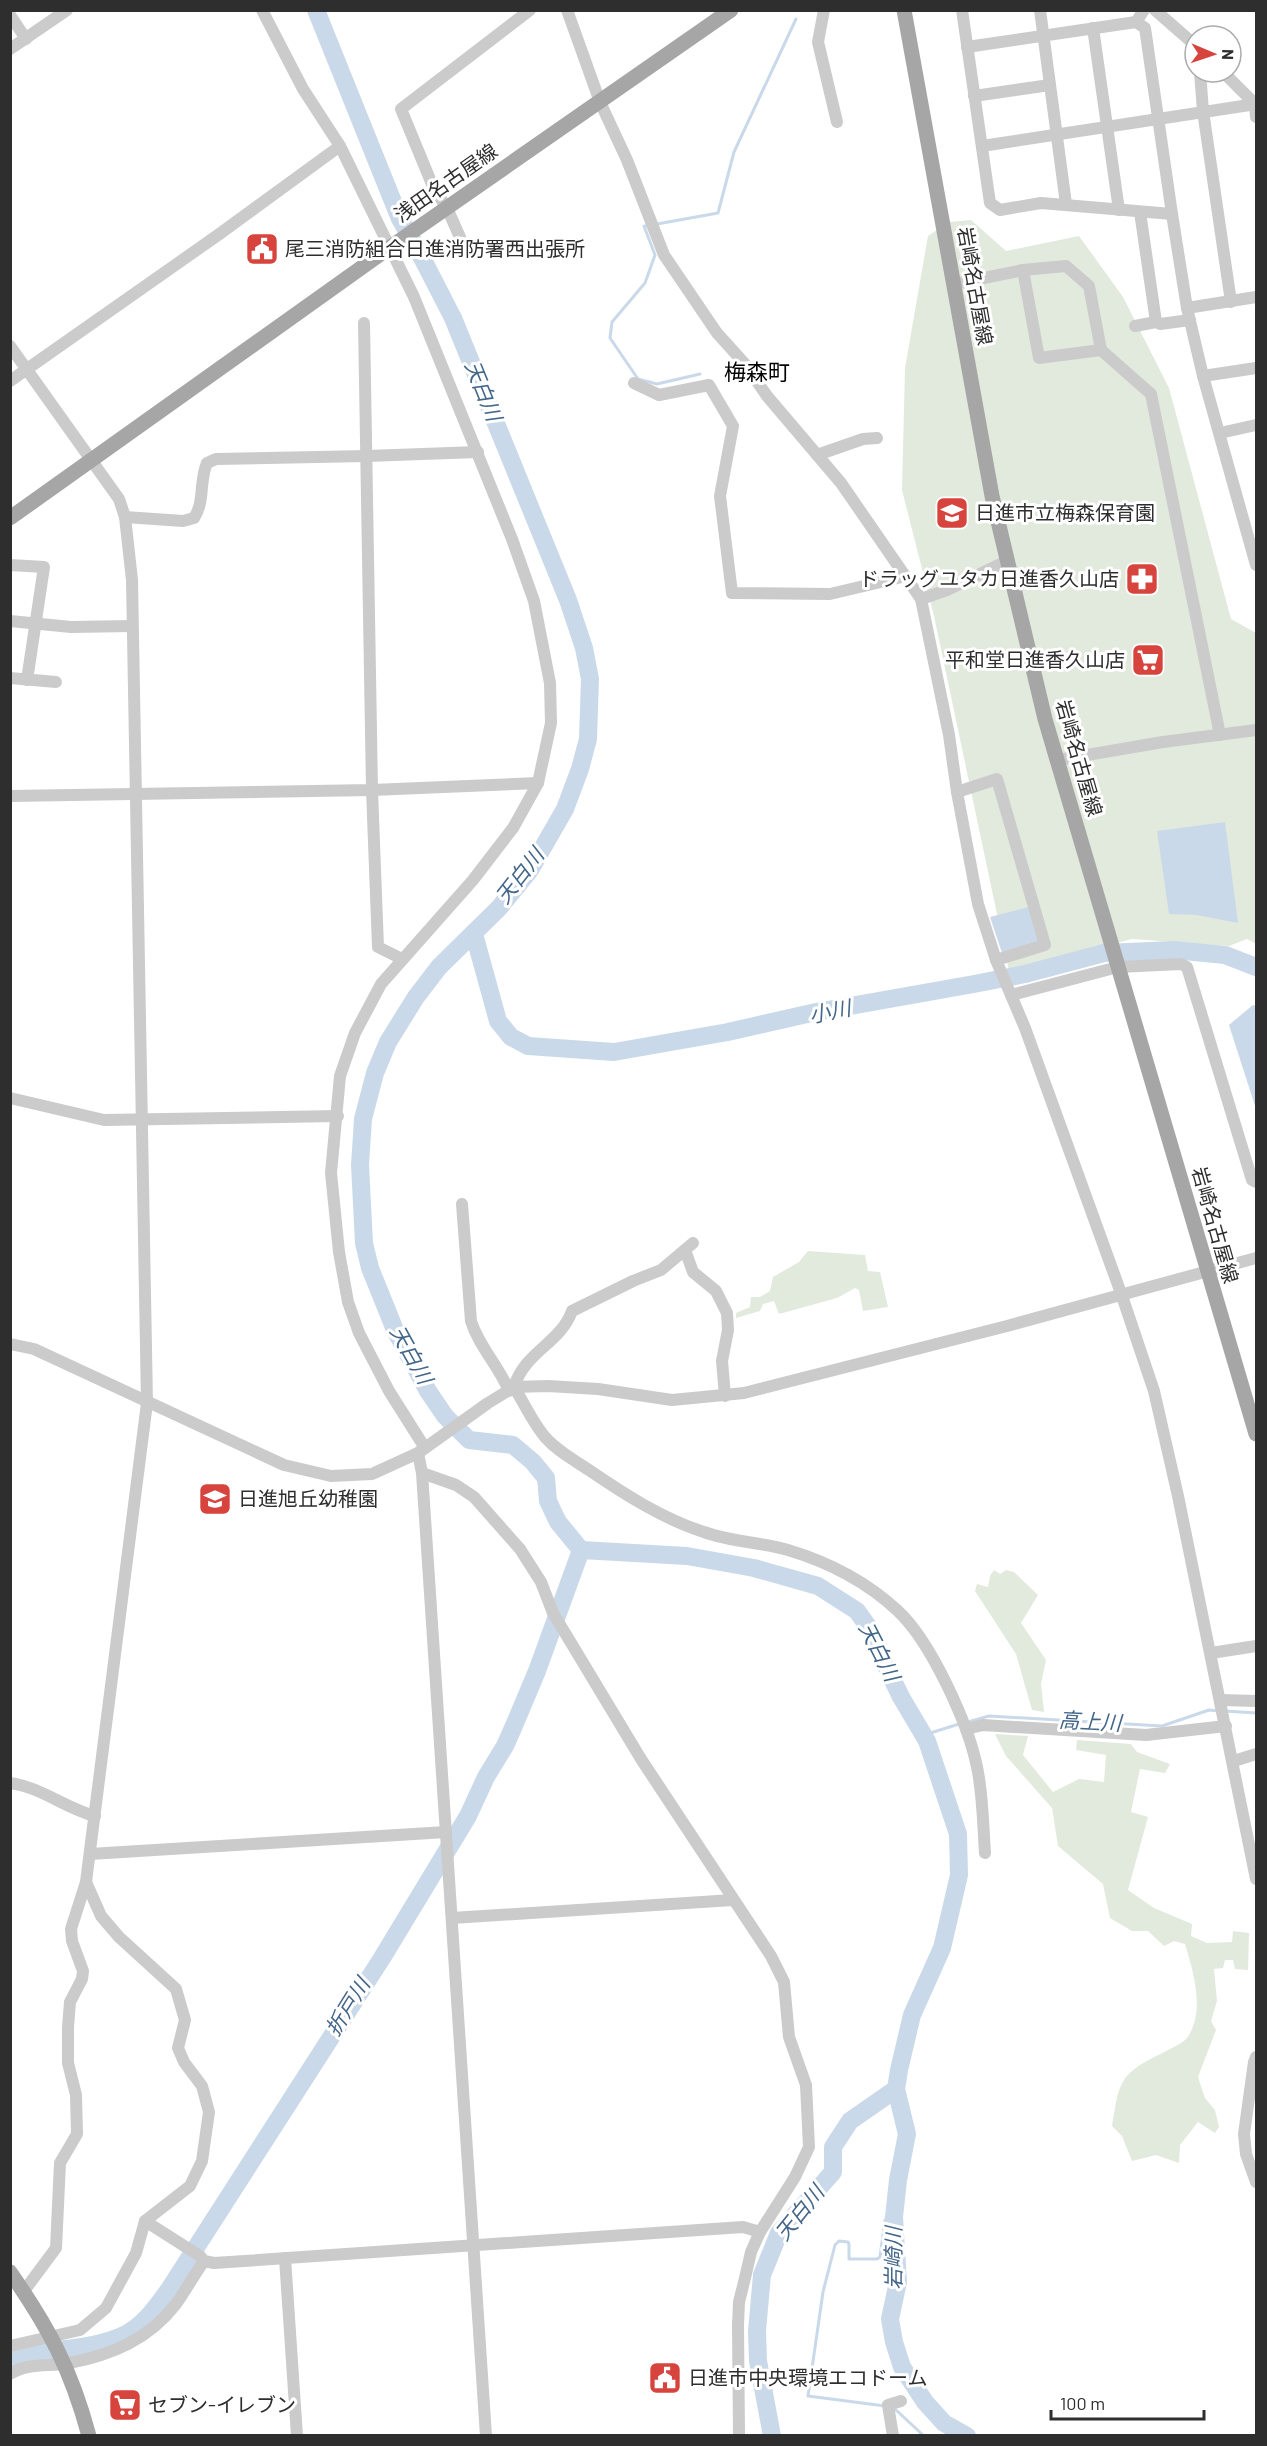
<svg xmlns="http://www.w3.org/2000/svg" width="1267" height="2446" font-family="Barlow,'Noto Sans JP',sans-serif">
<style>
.green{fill:#e2eadd}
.water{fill:#cad9e9}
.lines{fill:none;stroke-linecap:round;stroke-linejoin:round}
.stream{stroke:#cad9e9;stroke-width:3}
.river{stroke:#cad9e9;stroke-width:18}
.minor{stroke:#cbcbcb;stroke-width:12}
.major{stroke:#a6a6a6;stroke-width:15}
.labels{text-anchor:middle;stroke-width:6;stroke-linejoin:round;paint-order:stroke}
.street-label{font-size:20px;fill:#2e2e2e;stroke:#fff}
.poi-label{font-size:20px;fill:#2e2e2e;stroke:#fff;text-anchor:start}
.water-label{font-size:21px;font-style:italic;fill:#436689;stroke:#fff}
.quarter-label{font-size:22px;fill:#000;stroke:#fff}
</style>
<rect width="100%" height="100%" fill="#fff"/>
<g class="green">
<polygon points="971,220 1006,251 1079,236 1123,297 1169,388 1231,619 1256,633 1256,944 1247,939 1229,946 1132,939 1009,971 934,616 902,490 905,368 928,236 949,222"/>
<polygon points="808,1251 865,1255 868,1271 880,1272 888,1307 863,1311 859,1290 855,1288 837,1298 779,1314 774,1301 763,1304 760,1311 736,1318 736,1313 750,1307 751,1297 760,1297 770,1291 773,1277 799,1262"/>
<polygon points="994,1570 1000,1574 1006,1570 1014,1572 1038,1595 1021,1623 1046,1660 1041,1684 1044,1712 1032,1710 1016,1654 975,1591 977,1584 988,1587 990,1576"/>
<path d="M995,1734L1028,1736L1023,1755L1053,1792L1079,1779L1104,1782L1106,1755L1076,1750L1077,1740L1131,1744L1137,1752L1170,1764L1165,1773L1140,1769L1131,1812L1148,1817L1128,1890L1154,1908L1192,1924L1191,1936L1207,1943L1232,1942L1233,1931L1249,1933L1248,1970L1235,1969L1233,1960H1225L1223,1968L1214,1969L1217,2001L1211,2021L1216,2030L1198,2077L1205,2098L1215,2110L1219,2127L1215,2133L1198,2122L1180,2145L1179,2163L1156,2155L1132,2161L1122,2136L1112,2126C1115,2110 1116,2090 1126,2077C1138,2063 1152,2059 1168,2050C1174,2047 1184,2042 1187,2038C1206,2011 1193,1971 1185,1944L1174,1941L1164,1946L1148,1931H1132L1110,1918L1103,1884L1058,1846L1052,1808L1006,1756Z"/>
</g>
<g class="water">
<polygon points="1225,822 1238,923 1197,915 1169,914 1157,831"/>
<polygon points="1028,907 1041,944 1002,953 990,917"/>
<polygon points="1253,1005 1256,1006 1256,1109 1229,1025"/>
</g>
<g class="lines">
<g class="stream">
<polyline points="657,224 718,213 734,152 796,19"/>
<polyline points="648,226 644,226 655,255 645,283 612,322 610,338 638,379 657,384 700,374"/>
<polyline points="1225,1711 1256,1713"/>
<polyline points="968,1722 989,1716 1162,1726 1209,1710 1219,1711"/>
<polyline points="924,1735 959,1724"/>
<polyline points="885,2406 808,2396 823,2292 835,2245 839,2241 848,2242 849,2244 849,2259 877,2259 880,2257 885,2220 894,2217"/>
<polyline points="891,2408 896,2410 924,2436"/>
</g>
<g class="river">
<polyline points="316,10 400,219 416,246 453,318 568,600 584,648 590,679 588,739 580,769 565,809 530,870 499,908 439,967 416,997 388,1042 375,1073 363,1119 360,1165 364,1243 370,1268 395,1330 428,1391 445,1416 469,1440 513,1445 533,1462 546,1478 548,1501 558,1522 581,1550 687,1556 754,1568 818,1586 857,1611 872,1632 884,1662 901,1697 927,1741 958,1834 959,1875 942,1948 912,2015 899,2070 896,2089 907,2134 898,2180 894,2217 898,2282 890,2319 894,2342 902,2367 925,2402 944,2423 967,2436"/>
<polyline points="474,934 498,1021 511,1037 528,1046 614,1052 728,1032 816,1012 974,984 1025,974 1104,953 1174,950 1225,955 1256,967"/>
<path d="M10,2359L16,2355C51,2349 94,2350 126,2334C144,2325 156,2307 168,2291L382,1958L468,1816L486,1777L505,1746L513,1728L537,1671L581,1550"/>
<polyline points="772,2436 758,2361 757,2331 762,2275 779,2233 833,2172 833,2147 850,2121 896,2089"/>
</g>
<g class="minor">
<polyline points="262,10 303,89 340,146 414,297 512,539 534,601 550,683 551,723 538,783 513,828 473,880 381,984 355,1033 340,1076 331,1173 339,1252 348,1302 359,1333 389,1391 425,1448"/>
<polyline points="567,10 600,102 627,160 664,255 717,333 745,364 767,396 841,483 921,599 949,735 957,792 978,904 996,960 1025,1028 1122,1296 1154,1391 1178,1496 1256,1879"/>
<polyline points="824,10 818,42 837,122"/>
<polyline points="962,10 990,203 1000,210 1041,203 1172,214 1187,308 1203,376 1256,565"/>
<polyline points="1040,10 1066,204"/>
<polyline points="1144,10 1136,22 1145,28 1172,214"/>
<polyline points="1155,10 1195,45"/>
<polyline points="10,15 26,39"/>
<polyline points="1093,28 1119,210"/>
<polyline points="967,47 1136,22"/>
<polyline points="10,49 67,10"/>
<polyline points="1200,72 1203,111 1231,302"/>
<polyline points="1223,72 1255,104 1256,117"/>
<polyline points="974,96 1050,85"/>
<polyline points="982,146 1256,104"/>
<polyline points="1140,212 1156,322 1160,324 1190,320"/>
<polyline points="463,244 447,208 434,189 401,109 530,10"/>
<polyline points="954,284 1023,270 1066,266 1089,286 1101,350 1039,358 1023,270"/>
<polyline points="1187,308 1256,297"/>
<polyline points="364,323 372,790 378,947 402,959"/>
<polyline points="1135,326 1156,322"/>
<polyline points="10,346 119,499 125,517 132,580 147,1403 86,1882 101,1916 119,1937 176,1989 185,2020 178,2048 184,2062 202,2086 209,2112 202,2161 190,2186 145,2221 136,2253 106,2308 80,2330 10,2346"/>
<polyline points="1101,350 1151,394 1220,735"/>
<polyline points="1203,376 1256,368"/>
<polyline points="10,381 218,235 340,146"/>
<polyline points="634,383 659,395 709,385 733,426 720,496 732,593 830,594 906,576"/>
<polyline points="1220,433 1256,425"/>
<polyline points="817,455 863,439 877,438"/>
<path d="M125,517L183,521L194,518C205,502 199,481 207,463L216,459L367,456L478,452"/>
<polyline points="10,565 44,567 27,680"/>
<polyline points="921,599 947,590 1007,561"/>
<polyline points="10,621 71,627 132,626"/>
<polyline points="10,678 56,682"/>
<polyline points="1058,760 1163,742 1256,730"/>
<polyline points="957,792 997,779 1045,945 996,960"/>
<polyline points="10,796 372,790 538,783"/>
<polyline points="1011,995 1118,967 1181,964 1187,967 1252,1180 1256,1182"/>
<polyline points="10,1098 104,1120 338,1116"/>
<path d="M462,1204L471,1321C479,1347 499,1366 509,1391"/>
<path d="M693,1243L661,1270L633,1281L572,1311C560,1344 525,1351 514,1387C524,1403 533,1423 545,1437C557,1451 574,1460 589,1470C624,1494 663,1519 704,1532C731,1542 760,1542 788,1550C828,1562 867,1582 898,1611C931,1642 968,1723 977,1767C983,1795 983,1825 985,1853"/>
<polyline points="685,1250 693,1272 716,1291 727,1313 728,1330 722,1361 725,1396"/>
<polyline points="10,1344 34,1349 284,1465 331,1476 372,1474 418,1453 488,1403 514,1387 548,1386 598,1389 672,1400 744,1393 1007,1326 1256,1258"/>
<polyline points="418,1453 422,1473 486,2436"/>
<polyline points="422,1473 456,1485 474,1497 520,1549 541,1582 553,1613 641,1759 771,1956 784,1982 789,2037 806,2085 809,2147 795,2177 760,2232 751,2252 745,2278 739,2302 738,2325 739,2436"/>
<polyline points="1211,1653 1256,1646"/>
<polyline points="1221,1700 1256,1701"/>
<polyline points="966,1729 983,1725 1146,1735 1226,1726"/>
<polyline points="1234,1761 1256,1754"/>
<path d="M10,1783C41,1787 65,1808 95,1816"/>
<polyline points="90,1854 446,1832"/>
<polyline points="452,1918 733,1900"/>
<polyline points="1256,2057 1254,2062 1244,2134 1246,2154 1256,2182"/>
<polyline points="145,2221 200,2256 204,2261 214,2263 743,2227 760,2232"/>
<polyline points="285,2258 297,2436"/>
<polyline points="24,2291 56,2248 60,2163 77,2134 76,2095 68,2063 68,2027 70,2002 82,1979 83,1971 72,1941 71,1929 86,1882"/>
<path d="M10,2374C29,2362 49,2367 69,2363C112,2355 149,2339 176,2304C186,2290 194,2275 204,2261"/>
<polyline points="893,2436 888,2405 901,2401"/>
</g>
<g class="major">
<polyline points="904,10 992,496 1045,719 1256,1434"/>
<polyline points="10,518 389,248 731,10"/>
<path d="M10,2272C49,2328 71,2369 89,2436"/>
</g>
</g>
<defs>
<symbol id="civic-square" viewBox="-11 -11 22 22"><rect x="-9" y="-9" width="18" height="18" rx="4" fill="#d7443e" stroke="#fff"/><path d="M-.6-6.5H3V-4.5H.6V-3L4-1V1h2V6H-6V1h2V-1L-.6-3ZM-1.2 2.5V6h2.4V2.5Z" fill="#fff"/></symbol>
<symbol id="school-square" viewBox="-11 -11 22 22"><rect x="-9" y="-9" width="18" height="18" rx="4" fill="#d7443e" stroke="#fff"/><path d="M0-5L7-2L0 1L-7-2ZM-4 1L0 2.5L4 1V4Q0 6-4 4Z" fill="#fff"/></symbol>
<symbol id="pharmacy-square" viewBox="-11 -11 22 22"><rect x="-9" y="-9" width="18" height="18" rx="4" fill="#d7443e" stroke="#fff"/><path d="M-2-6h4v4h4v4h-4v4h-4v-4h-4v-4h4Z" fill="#fff"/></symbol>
<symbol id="supermarket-square" viewBox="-11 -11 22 22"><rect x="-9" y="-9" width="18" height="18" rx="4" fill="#d7443e" stroke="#fff"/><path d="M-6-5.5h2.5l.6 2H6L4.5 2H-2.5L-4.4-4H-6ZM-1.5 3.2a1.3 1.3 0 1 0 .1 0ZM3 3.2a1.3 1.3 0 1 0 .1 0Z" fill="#fff"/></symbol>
</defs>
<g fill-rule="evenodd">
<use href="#civic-square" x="243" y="230" width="38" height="38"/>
<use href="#school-square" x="933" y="494" width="38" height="38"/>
<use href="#pharmacy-square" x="1123" y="560" width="38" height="38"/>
<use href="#supermarket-square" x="1129" y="641" width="38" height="38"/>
<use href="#school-square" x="196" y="1480" width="38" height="38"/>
<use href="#civic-square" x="646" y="2359" width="38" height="38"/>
<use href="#supermarket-square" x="106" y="2386" width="38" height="38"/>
</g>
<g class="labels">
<g class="street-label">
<text transform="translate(446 183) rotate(-35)" y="7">浅田名古屋線</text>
<text transform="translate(975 286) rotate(80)" y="7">岩崎名古屋線</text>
<text transform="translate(1079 758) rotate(74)" y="7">岩崎名古屋線</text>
<text transform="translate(1215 1225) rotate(74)" y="7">岩崎名古屋線</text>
</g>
<g class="poi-label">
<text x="285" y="256">尾三消防組合日進消防署西出張所</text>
<text x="975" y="520">日進市立梅森保育園</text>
<text x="1119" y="586" text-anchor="end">ドラッグユタカ日進香久山店</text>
<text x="1125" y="667" text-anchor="end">平和堂日進香久山店</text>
<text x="238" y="1506">日進旭丘幼稚園</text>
<text x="688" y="2385">日進市中央環境エコドーム</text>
<text x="148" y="2412">セブン-イレブン</text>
</g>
<g class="water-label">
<text transform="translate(483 391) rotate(68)" y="7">天白川</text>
<text transform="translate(520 876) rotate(-52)" y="7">天白川</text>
<text transform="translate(830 1012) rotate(-11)" y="7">小川</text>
<text transform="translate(411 1355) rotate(61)" y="7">天白川</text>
<text transform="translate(879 1652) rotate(63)" y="7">天白川</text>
<text transform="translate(1090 1722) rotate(3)" y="7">高上川</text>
<text transform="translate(348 2007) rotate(-58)" y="7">折戸川</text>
<text transform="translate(800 2213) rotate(-51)" y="7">天白川</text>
<text transform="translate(894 2258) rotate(-90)" y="7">岩崎川</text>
</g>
<g class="quarter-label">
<text x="757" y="380">梅森町</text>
</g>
</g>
<rect width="1267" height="2446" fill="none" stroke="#2e2e2e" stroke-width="24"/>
<g transform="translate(1213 54) rotate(92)"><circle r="28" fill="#ffffff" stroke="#ababab" stroke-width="1.5"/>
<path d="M0-4.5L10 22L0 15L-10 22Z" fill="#d7443e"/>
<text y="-9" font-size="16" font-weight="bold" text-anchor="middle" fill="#2e2e2e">N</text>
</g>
<path d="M1051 2410v9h153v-9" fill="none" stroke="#2e2e2e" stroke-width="3"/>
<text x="1060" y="2410" font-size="18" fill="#2e2e2e" stroke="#ffffff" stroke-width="4.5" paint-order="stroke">100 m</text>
</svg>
